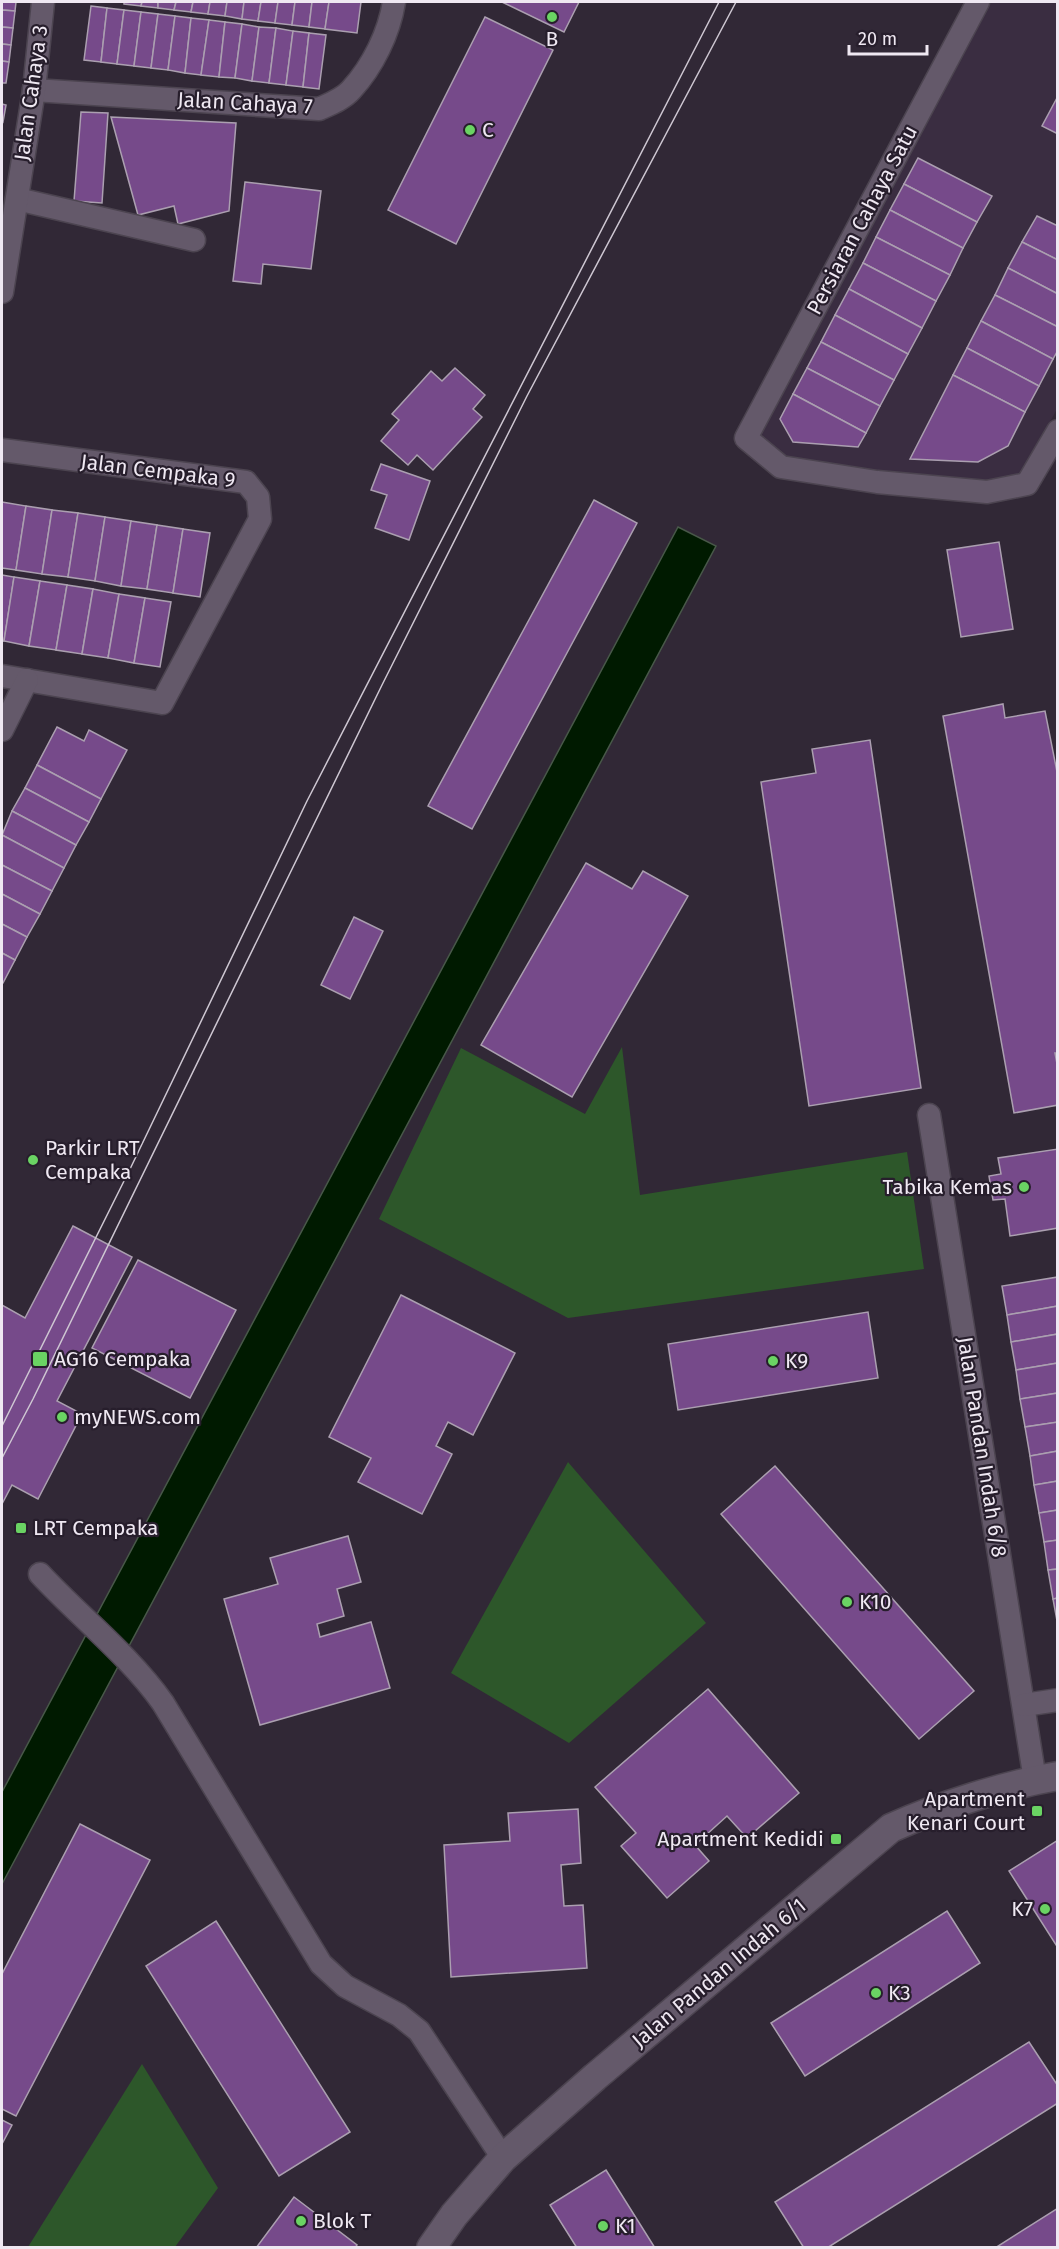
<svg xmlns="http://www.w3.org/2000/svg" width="1059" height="2249" font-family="'Fira Sans',sans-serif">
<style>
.built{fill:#3a2d41}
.green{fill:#2d572a}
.water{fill:#001a00;stroke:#485849;stroke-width:1.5}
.building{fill:#764a8a;stroke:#ab9fb0;stroke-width:1.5}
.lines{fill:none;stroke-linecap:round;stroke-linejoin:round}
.minor-casing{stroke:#4c4450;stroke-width:25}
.tertiary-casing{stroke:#4c4450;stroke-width:31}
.minor{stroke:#64596a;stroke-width:22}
.tertiary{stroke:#64596a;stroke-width:28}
.tram{stroke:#cec7d2;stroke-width:1.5}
.poi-dot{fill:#6ad363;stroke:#271e2c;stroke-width:2}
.labels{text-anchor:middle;stroke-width:4.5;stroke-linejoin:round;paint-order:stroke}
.poi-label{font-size:21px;fill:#efe8f2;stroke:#271e2c;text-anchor:start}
.street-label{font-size:21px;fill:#efe8f2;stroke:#271e2c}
</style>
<rect width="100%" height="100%" fill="#312836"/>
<polygon class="built" points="991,2 1057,2 1057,409 1021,475 986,482 869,473 786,456 760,435"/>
<g class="green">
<polygon points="622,1047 640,1195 907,1152 924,1269 568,1318 379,1219 461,1048 585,1114"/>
<polygon points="568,1462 706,1623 569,1743 451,1673"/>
<polygon points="142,2064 218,2188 175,2247 28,2247"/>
</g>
<polygon class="water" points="678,527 716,546 2,1884 2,1792"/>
<g class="building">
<polygon points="2,2 16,2 15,11 2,10"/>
<polygon points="124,2 142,2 141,6 124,4"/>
<polygon points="142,2 158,2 158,8 141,6"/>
<polygon points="158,2 176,2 174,10 158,8"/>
<polygon points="176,2 193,2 191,12 174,10"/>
<polygon points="193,2 210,2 208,14 191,12"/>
<polygon points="210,2 227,2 225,16 208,14"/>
<polygon points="227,2 244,2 242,19 225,16"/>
<polygon points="244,2 261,2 258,21 242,19"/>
<polygon points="261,2 278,2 275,23 258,21"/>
<polygon points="278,2 295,2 292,25 275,23"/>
<polygon points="295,2 312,2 309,27 292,25"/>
<polygon points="312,2 329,2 325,29 309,27"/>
<polygon points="329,2 361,2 357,33 325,29"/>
<polygon points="502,2 579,2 564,32"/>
<polygon points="91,6 107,8 101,62 84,60"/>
<polygon points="107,8 124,10 117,64 101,62"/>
<polygon points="2,10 15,11 13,28 2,27"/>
<polygon points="124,10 141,12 134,66 117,64"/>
<polygon points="141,12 158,14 151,68 134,66"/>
<polygon points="158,14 175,16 168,70 151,68"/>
<polygon points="175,16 191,18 185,73 168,70"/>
<polygon points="485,17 553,50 456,244 388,210"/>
<polygon points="191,18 209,20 201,75 185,73"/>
<polygon points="209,20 225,22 219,77 201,75"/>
<polygon points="225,22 242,24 235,78 219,77"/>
<polygon points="242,24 259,27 252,81 235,78"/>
<polygon points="2,27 13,28 11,45 2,44"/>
<polygon points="259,27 276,28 269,83 252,81"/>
<polygon points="276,28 293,31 286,85 269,83"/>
<polygon points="293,31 309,33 303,87 286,85"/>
<polygon points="309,33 326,35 319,89 303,87"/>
<polygon points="2,44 11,45 9,62 2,61"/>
<polygon points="2,61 9,62 6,83 2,83"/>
<polygon points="1058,96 1058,134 1042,126"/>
<polygon points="2,104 6,105 3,122 2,121"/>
<polygon points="81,112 108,113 102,203 74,201"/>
<polygon points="111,117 236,123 229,211 178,224 174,206 138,215"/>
<polygon points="918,158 992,196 977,222 904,184"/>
<polygon points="245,182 321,191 311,269 263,264 261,284 233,281"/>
<polygon points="904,184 977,222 963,248 890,210"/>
<polygon points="890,210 963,248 950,275 876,237"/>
<polygon points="1037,216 1058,226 1058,260 1022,242"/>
<polygon points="876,237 950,275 936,301 863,263"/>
<polygon points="1022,242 1058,260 1058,294 1008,268"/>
<polygon points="863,263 936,301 922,328 849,289"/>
<polygon points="1008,268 1058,294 1058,327 995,295"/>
<polygon points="849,289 922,328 908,354 835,315"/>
<polygon points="995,295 1058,327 1058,350 1053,359 981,321"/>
<polygon points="835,315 908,354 894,380 821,342"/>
<polygon points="981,321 1053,359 1039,386 967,348"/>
<polygon points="821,342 894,380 880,406 807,368"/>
<polygon points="967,348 1039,386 1025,412 953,375"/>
<polygon points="455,368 485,395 473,409 482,417 433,470 417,455 408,465 381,441 399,420 392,414 431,371 442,381"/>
<polygon points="807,368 880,406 866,433 793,394"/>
<polygon points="953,375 1025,412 1008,446 978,462 910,459"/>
<polygon points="793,394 866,433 858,447 793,442 780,419"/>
<polygon points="381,464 430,481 409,540 375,528 387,495 371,490"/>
<polygon points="594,500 637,523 472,829 428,806"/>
<polygon points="2,502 26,506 16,570 2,568"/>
<polygon points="26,506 52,510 42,574 16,570"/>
<polygon points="52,510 78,513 68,577 42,574"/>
<polygon points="78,513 105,517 95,581 68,577"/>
<polygon points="105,517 131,521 121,586 95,581"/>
<polygon points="131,521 157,525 147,589 121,586"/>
<polygon points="157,525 183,529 173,593 147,589"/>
<polygon points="183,529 210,533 200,597 173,593"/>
<polygon points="999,542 1013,629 961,637 947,550"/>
<polygon points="2,575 14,577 4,641 2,641"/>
<polygon points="14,577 40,581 29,646 4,641"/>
<polygon points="40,581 67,585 56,650 29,646"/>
<polygon points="67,585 93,589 82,654 56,650"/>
<polygon points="93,589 119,594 108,658 82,654"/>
<polygon points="119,594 145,598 134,663 108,658"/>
<polygon points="145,598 171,602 160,667 134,663"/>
<polygon points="1003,704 1005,718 1045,711 1058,777 1058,1053 1055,1053 1058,1069 1058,1105 1014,1113 943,716"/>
<polygon points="57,727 84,741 89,730 127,750 101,799 37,765"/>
<polygon points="870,740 921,1088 809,1106 761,782 816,773 812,749"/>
<polygon points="37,765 101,799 89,822 25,788"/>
<polygon points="25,788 89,822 76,845 12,811"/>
<polygon points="12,811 76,845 64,868 2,835"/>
<polygon points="2,835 64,868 52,891 2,865"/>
<polygon points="586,863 632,889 643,871 688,896 572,1097 481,1045"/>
<polygon points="2,865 52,891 40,914 2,894"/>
<polygon points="2,894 40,914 27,937 2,924"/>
<polygon points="354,917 383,931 350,999 321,985"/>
<polygon points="2,924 27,937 15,960 2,953"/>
<polygon points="2,953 15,960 3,983 2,983"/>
<polygon points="1058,1149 1058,1228 1010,1236 1005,1199 993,1200 989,1176 1001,1174 998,1158"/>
<polygon points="73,1226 132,1257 57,1401 82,1414 38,1499 12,1485 2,1504 2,1305 25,1318"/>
<polygon points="138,1260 236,1310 190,1398 92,1348"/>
<polygon points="1058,1277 1058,1306 1007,1315 1002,1286"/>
<polygon points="401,1295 515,1353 473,1435 448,1422 436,1446 452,1454 422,1514 358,1482 371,1458 329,1437"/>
<polygon points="1058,1306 1058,1334 1011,1342 1007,1315"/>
<polygon points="868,1312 878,1378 678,1410 668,1344"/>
<polygon points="1058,1334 1058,1363 1016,1370 1011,1342"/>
<polygon points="1058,1363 1058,1393 1020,1399 1016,1370"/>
<polygon points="1058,1393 1058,1422 1025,1427 1020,1399"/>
<polygon points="1058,1422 1058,1451 1030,1456 1025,1427"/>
<polygon points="1058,1451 1058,1481 1034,1485 1030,1456"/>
<polygon points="775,1466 974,1691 919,1739 721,1514"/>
<polygon points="1058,1481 1058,1510 1039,1513 1034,1485"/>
<polygon points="1058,1510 1058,1540 1044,1542 1039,1513"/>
<polygon points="348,1536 361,1582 337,1589 344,1616 317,1624 320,1637 371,1622 390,1688 260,1725 224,1599 278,1584 270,1558"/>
<polygon points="1058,1540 1058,1569 1048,1570 1044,1542"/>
<polygon points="1058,1569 1058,1598 1053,1599 1048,1570"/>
<polygon points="1058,1598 1058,1626 1053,1599"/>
<polygon points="708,1689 799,1793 747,1838 727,1816 695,1845 709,1861 667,1898 621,1846 636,1833 595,1787"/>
<polygon points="578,1809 581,1863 561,1865 564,1906 583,1905 587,1968 451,1977 444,1845 510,1841 508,1813"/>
<polygon points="80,1824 150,1860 16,2116 2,2109 2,1974"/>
<polygon points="1058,1840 1058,1948 1009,1871"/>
<polygon points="947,1911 980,1963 805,2076 771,2023"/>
<polygon points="216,1921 350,2132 279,2176 146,1966"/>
<polygon points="1029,2042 1058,2086 1058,2103 827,2248 804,2248 775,2202"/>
<polygon points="2,2120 12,2125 2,2144"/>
<polygon points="606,2170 655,2248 577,2248 550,2205"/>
<polygon points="294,2197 357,2245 355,2248 256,2248"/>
<polygon points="1058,2208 1058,2248 995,2248"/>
</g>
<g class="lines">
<defs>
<g id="minor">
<polyline points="978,2 746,438 781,467 877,482 987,492 1027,484 1058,431"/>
<path d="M34,90L319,109C330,104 343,99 351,90C373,66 389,33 394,2"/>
<polyline points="17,199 194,240"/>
<polyline points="2,292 34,90 43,2"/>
<polyline points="2,450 246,482 258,497 260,519 162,703 2,676"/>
<polyline points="2,730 27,680"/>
<polyline points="929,1115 1035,1780"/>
<path d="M40,1574C80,1617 129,1655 163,1703L321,1964L345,1986L399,2015L419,2031L503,2158"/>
<polyline points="1024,1705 1058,1700"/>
</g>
<path id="tertiary" d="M431,2248L454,2215L503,2158L595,2077L891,1828C940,1806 1005,1785 1058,1776"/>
</defs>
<use href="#minor" class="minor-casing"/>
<use href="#tertiary" class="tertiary-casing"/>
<use href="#minor" class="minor"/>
<use href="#tertiary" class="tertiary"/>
<g class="tram">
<polyline points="2,1426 131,1167 307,801 719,2"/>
<polyline points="2,1458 33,1399 382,685 527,396 736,2"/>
</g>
</g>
<g class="poi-dot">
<circle cx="552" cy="17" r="6"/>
<circle cx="470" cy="130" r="6"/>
<circle cx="33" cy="1160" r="6"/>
<circle cx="1024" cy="1187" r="6"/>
<rect x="32" y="1351" width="16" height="16" rx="3"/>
<circle cx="773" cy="1361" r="6"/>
<circle cx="62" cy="1417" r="6"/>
<rect x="15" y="1522" width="12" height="12" rx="3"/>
<circle cx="847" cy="1602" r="6"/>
<rect x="1031" y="1805" width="12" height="12" rx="3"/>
<rect x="830" y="1833" width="12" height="12" rx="3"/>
<circle cx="1045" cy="1909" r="6"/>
<circle cx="876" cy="1993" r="6"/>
<circle cx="301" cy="2221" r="6"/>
<circle cx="603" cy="2226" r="6"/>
</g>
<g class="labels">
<g class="poi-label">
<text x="552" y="46" text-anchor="middle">B</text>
<text x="482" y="137">C</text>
<text x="45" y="1155">Parkir LRT<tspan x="45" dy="24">Cempaka</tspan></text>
<text x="1012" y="1194" text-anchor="end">Tabika Kemas</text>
<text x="54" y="1366">AG16 Cempaka</text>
<text x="785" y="1368">K9</text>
<text x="74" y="1424">myNEWS.com</text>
<text x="33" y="1535">LRT Cempaka</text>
<text x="859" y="1609">K10</text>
<text x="1025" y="1806" text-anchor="end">Apartment<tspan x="1025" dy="24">Kenari Court</tspan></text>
<text x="824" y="1846" text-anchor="end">Apartment Kedidi</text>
<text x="1033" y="1916" text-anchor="end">K7</text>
<text x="888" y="2000">K3</text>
<text x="313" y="2228">Blok T</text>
<text x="615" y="2233">K1</text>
</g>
<g class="street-label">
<text transform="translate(31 93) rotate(-82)" y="7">Jalan Cahaya 3</text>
<text transform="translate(245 103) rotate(3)" y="7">Jalan Cahaya 7</text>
<text transform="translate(862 220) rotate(-62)" y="7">Persiaran Cahaya Satu</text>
<text transform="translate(158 471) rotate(7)" y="7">Jalan Cempaka 9</text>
<text transform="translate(982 1447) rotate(81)" y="7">Jalan Pandan Indah 6/8</text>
<text transform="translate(719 1973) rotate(-40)" y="7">Jalan Pandan Indah 6/1</text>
</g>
</g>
<rect width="1059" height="2249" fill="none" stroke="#efe8f2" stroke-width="6"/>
<path d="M849 45v9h78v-9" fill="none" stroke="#efe8f2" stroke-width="3"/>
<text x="858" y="45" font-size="18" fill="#efe8f2" stroke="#271e2c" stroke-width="4.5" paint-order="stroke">20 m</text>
</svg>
